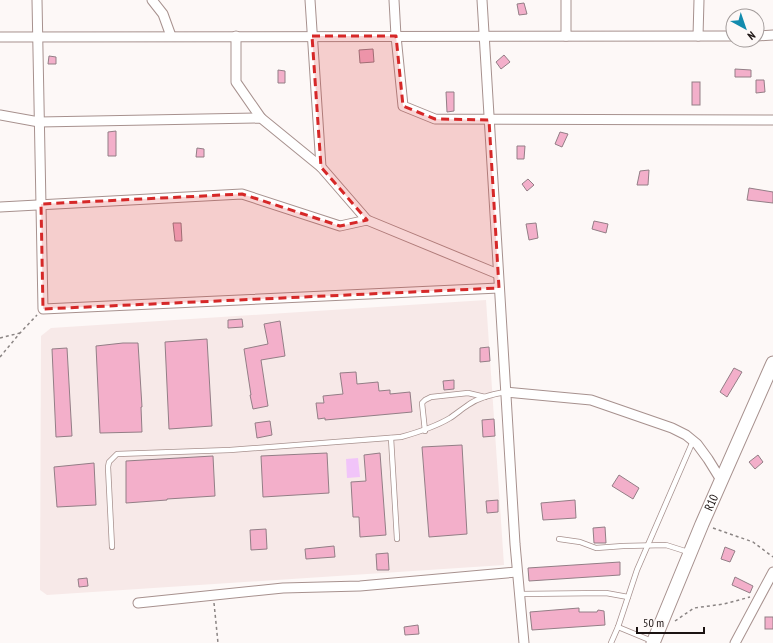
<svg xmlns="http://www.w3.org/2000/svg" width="773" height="643" font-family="'PT Sans Narrow',sans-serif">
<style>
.built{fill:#f7e9e8}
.water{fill:#f1c4f9}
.building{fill:#f3afca;stroke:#937e86}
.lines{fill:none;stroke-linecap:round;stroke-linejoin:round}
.service-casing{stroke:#a7918e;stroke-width:6}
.minor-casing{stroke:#a7918e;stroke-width:11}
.secondary-casing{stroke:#a7918e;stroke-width:15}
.path{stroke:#8b8584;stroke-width:1.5;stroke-dasharray:3 3;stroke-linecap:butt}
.service{stroke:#fff;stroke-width:4.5}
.minor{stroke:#fff;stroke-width:9}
.secondary{stroke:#fff;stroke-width:13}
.marked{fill:#d62828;fill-opacity:0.2;stroke:#d62828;stroke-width:3;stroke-dasharray:8 5;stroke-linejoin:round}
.labels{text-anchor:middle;stroke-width:3;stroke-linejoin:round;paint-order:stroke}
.street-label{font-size:12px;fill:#1b1312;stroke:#fdf8f7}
</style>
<rect width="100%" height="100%" fill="#fdf8f7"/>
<polygon class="built" points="486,300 504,565 47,595 40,590 41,336 51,328"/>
<polygon class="water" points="358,458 360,477 347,478 346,459"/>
<g class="building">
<polygon points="524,3 527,14 519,15 517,4"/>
<polygon points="373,49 374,62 360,63 359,50"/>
<polygon points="504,55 510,62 501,69 496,62"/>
<polygon points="49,56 56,57 56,64 48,64"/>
<polygon points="735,69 751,70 751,77 735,77"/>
<polygon points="278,70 285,71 285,83 278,83"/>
<polygon points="756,80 764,80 765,92 756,93"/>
<rect x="692" y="82" width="8" height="23"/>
<polygon points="446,92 454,92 454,111 447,112"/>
<polygon points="116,131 116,156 108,156 108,132"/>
<polygon points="560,132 568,134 562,147 555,144"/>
<polygon points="517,146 525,146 524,159 517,159"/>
<polygon points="197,148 204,149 204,157 196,157"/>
<polygon points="649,170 648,185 637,185 640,171"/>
<polygon points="528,179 534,185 527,191 522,184"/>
<polygon points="749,188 773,192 773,203 747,200"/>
<polygon points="594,221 608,224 606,233 592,229"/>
<polygon points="173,223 181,223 182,241 175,241"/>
<polygon points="536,223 538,238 529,240 526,224"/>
<polygon points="242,319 243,327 228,328 228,320"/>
<polygon points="280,321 285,356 261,360 268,406 253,409 250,395 251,395 244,349 268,344 264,324"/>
<polygon points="207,339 212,426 169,429 165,342"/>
<polygon points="123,343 138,343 142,407 141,407 142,432 100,433 96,346"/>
<polygon points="489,347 490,361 480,362 480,348"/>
<polygon points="67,348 72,436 56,437 52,349"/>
<polygon points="734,368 742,372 727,397 720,392"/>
<polygon points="356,372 357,384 378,382 379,391 390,390 390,394 410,392 412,412 325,420 325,418 318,419 316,403 324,403 323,396 343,394 340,373"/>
<polygon points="454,380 454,389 444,390 443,381"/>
<polygon points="494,419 495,436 483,437 482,420"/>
<polygon points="270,421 272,435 257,438 255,423"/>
<polygon points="462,445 467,534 429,537 422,447"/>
<polygon points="327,453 329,493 263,497 261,456"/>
<polygon points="380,453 386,535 360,537 359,517 353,517 351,482 366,481 364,455"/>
<polygon points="758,455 763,462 755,469 749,462"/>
<polygon points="213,456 215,496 167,499 167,500 126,503 126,461"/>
<polygon points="94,463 96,505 57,507 54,467"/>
<polygon points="619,475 639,488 633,499 612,486"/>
<polygon points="498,500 498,512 487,513 486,501"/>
<polygon points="575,500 576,518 543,520 541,503"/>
<polygon points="605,527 606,543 594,543 593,528"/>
<polygon points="266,529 267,549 251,550 250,530"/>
<polygon points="334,546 335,557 306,559 305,549"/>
<polygon points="725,547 735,551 730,562 721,559"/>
<polygon points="388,553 389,570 377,570 376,554"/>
<polygon points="620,562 620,575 529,581 528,568"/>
<polygon points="735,577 753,586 750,593 732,585"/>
<polygon points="87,578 88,586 79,587 78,579"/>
<polygon points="579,608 579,612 597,612 598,610 604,611 605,625 532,630 530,612"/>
<rect x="765" y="617" width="8" height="12"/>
<polygon points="418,625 419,634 405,635 404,627"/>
</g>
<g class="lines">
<defs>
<g id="service">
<polyline points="425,431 422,403 425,400 431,397 468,393 485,397"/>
<polyline points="391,438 397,539"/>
<polyline points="559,539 580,542 596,548 623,546 666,545 688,552"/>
<path d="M112,547L108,467L109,462L117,454L230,450L401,437C419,432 435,427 450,418C456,414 462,409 468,405C479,397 493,394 506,392"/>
<polyline points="519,594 606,593 628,597"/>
<polyline points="618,627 652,641"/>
<polyline points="611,643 618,627 637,570 693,441"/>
</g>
<g id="minor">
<polyline points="37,0 43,309 499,288"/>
<polyline points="152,0 163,14 171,36"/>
<polyline points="310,0 321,167 367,220 498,274"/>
<polyline points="394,0 396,36 403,106 435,119 773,120"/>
<polyline points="482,0 515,544 524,643"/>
<polyline points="566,0 566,36"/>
<polyline points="236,36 236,82 261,118"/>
<polyline points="698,36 699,0"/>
<polyline points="757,36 773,35"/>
<polyline points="0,37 733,36"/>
<polyline points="0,115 39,122 261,118 321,167"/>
<polyline points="0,207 242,194 340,226 367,220"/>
<polyline points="506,392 591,400 672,428 686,435 697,444 708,459 721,480"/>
<polyline points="138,603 283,588 360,586 517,572"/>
<polyline points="735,643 773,572"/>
</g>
<g id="secondary">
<path id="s1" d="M653,643L702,524L773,363"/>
</g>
</defs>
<use href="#service" class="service-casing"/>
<use href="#minor" class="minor-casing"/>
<use href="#secondary" class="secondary-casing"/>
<g class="path">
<polyline points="0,338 20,333"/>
<polyline points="0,357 20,333 37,315"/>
<polyline points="713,528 753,542 773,557"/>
<polyline points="214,603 218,643"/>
<polyline points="675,621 694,608 724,604 750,597"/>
</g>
<use href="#service" class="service"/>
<use href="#minor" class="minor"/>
<use href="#secondary" class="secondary"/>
</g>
<path class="marked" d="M312,36H396L403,106L435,119L489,120L499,288L43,309L41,204L242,194L340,226L367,220L321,167Z"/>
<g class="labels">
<g class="street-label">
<text dy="4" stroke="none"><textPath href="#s1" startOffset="152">R10</textPath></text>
</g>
</g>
<g transform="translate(745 28) rotate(140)"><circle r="19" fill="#fdf8f7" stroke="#a39c9b"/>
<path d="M0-3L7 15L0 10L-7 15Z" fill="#138bae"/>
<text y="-6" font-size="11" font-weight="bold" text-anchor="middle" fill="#1b1312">N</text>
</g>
<path d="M637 627v6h67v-6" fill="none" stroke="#1b1312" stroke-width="2"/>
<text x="643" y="627" font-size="12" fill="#1b1312" stroke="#fdf8f7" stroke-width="3" paint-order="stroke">50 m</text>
</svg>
